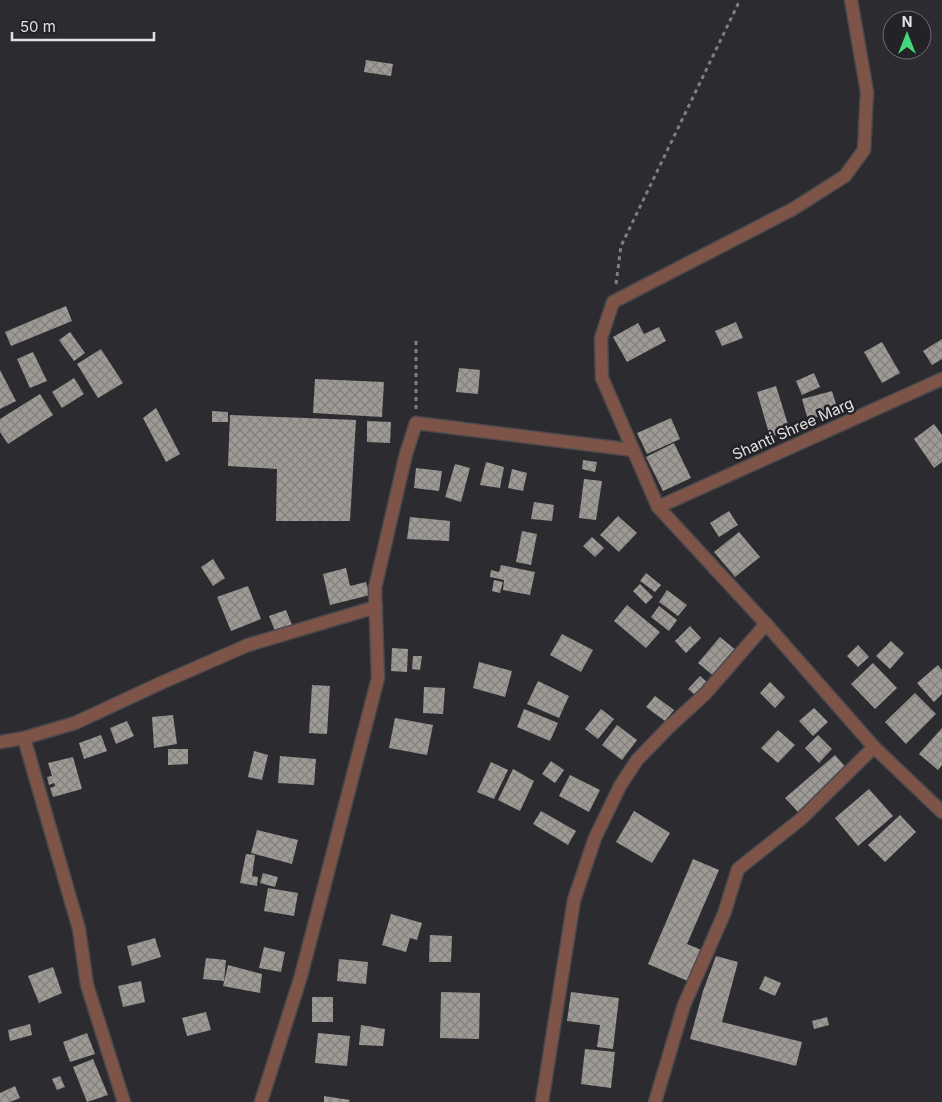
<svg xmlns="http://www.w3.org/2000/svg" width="942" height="1102" font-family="Inter,sans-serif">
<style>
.building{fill:url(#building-cross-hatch)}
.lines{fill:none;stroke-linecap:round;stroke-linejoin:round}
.minor-casing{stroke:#49494d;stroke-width:15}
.path{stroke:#7f7f82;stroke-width:3;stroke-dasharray:4 4;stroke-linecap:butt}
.minor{stroke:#7e5448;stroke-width:12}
.labels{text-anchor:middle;stroke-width:5;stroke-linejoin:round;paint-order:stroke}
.street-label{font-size:15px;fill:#e1e0e3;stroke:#232226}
</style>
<defs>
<pattern id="building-cross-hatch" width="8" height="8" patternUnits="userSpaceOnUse" patternTransform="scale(1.25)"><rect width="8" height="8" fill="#9e9a96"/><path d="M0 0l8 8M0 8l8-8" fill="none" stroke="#83807d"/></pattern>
</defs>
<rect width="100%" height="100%" fill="#2c2c30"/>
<g class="building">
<polygon points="366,60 393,64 391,76 364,72"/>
<polygon points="66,306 72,321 11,346 5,332"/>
<polygon points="736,322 743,338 722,346 715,331"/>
<polygon points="638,323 644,334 659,327 666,341 627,362 613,337"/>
<polygon points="70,332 85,353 74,361 59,340"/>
<polygon points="942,339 942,359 932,365 923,351"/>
<polygon points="882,342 900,373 882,383 864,352"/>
<polygon points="101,349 123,383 98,398 77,364"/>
<polygon points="33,352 47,381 30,388 17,359"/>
<polygon points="459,368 480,370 478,394 456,392"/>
<polygon points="0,370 16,401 0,409"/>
<polygon points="814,373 820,387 802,395 796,381"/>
<polygon points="74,378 84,394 62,408 52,392"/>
<polygon points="315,379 384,382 382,417 313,413"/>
<polygon points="776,386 790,431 770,437 757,392"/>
<polygon points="832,391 838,411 808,420 802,399"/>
<polygon points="40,394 53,415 8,444 0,432 0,419"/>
<polygon points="156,408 180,454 166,462 143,418"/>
<polygon points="212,411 228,412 228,422 212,422"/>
<polygon points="230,415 356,420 350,521 276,521 277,469 228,466"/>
<polygon points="671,418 680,439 647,454 637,433"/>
<polygon points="367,421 391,422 390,443 367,442"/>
<polygon points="934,424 942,435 942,462 934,468 914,439"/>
<polygon points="674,443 691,478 663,491 646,457"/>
<polygon points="583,460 597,462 595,472 582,469"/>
<polygon points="486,462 504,467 500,488 480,485"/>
<polygon points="455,464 470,468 461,502 445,497"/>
<polygon points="416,468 442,471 439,491 414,488"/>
<polygon points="512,469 527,473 523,491 508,488"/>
<polygon points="584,479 602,481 596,520 579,518"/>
<polygon points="534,502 554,505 552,521 531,519"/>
<polygon points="729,511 738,525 719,537 710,523"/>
<polygon points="618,516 637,533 619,552 600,535"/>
<polygon points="410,517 450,521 449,541 407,539"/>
<polygon points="522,531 537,534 531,565 516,562"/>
<polygon points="739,532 760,557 735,577 714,552"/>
<polygon points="592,537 604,548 595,557 583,546"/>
<polygon points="213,559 225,578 213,586 201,567"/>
<polygon points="501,565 535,572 530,595 503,590 504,580 490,577 491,570 499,572"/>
<polygon points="346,568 350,586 366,582 370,595 330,605 323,574"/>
<polygon points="646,573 661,585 655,592 640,581"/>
<polygon points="494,580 503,582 500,593 492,591"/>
<polygon points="640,584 653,597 646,604 633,591"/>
<polygon points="248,586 261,619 231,631 217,597"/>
<polygon points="667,590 687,605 678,616 659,602"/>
<polygon points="627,605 660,632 646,648 614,621"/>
<polygon points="659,606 677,620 669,631 651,617"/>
<polygon points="286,610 292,625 275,631 269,616"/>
<polygon points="690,626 701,638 686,653 675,641"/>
<polygon points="562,634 593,650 581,672 550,655"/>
<polygon points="720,637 737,651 715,677 698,663"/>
<polygon points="891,641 904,653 890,669 876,656"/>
<polygon points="858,645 869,657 858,667 847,656"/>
<polygon points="392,648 408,649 407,672 391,671"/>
<polygon points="413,656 422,656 420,670 412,669"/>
<polygon points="479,662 512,671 505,697 473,688"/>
<polygon points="873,663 897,688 875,709 851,684"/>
<polygon points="938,665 942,670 942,694 934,702 917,683"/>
<polygon points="700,676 708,683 696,696 688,689"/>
<polygon points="538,681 569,696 559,718 527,704"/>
<polygon points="770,682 785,697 775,708 760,693"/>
<polygon points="312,685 330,686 327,734 309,733"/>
<polygon points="424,687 445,688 443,714 423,713"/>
<polygon points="915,693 936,714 906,744 885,722"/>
<polygon points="655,696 674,710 665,721 646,707"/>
<polygon points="814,708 828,722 813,736 799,721"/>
<polygon points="524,709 558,723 550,741 517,727"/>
<polygon points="601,709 614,719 598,739 585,729"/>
<polygon points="173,715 177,744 154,748 152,717"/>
<polygon points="395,718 433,725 427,755 389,748"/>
<polygon points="127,721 134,736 116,744 110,728"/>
<polygon points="617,725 637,740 622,760 602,745"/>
<polygon points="942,728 942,765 938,770 919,754"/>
<polygon points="778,730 795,745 778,763 761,748"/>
<polygon points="101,735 107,751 84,759 79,743"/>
<polygon points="818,735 832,749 819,763 805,748"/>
<polygon points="168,749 188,749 188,764 168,765"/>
<polygon points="254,751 268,755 262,780 248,777"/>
<polygon points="835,755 849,771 799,813 785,798"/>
<polygon points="280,756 316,759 314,785 278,783"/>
<polygon points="73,757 82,789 53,797 50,788 55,786 54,783 49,785 47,777 52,776 48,763"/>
<polygon points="551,761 564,770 555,783 542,774"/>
<polygon points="491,762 508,770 494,799 477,792"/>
<polygon points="513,769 534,781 520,811 498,800"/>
<polygon points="570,775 600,790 589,812 559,796"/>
<polygon points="869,789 893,816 858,846 835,818"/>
<polygon points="541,811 576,831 568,845 533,824"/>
<polygon points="634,811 670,833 652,863 616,842"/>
<polygon points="900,815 916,832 885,862 868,845"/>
<polygon points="257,830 298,840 292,864 251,853"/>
<polygon points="246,854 255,855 252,876 258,877 257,886 240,883"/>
<polygon points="693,859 719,870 687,944 704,951 690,982 648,964"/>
<polygon points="263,873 278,877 275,887 260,883"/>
<polygon points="268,888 298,893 294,916 264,911"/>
<polygon points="391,914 422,923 417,940 410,938 406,952 382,945"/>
<polygon points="430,935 452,936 451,962 429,962"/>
<polygon points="155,938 161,957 132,966 127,946"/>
<polygon points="264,947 285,952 281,972 259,968"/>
<polygon points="716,956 738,962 722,1022 802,1042 796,1066 690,1039 703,991"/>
<polygon points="206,958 226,960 224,981 203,979"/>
<polygon points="339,959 368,962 366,984 337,981"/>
<polygon points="228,965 262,974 260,993 223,986"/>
<polygon points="53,967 62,993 39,1003 28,976"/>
<polygon points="765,976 781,983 775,996 759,989"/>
<polygon points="141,981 145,1002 123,1007 118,986"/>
<polygon points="441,992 480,993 479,1039 440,1038"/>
<polygon points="571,992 619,998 613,1049 597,1047 600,1025 567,1021"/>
<rect x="312" y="997" width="21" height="25"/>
<polygon points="206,1012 211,1030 187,1036 182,1018"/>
<polygon points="827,1017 829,1025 814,1029 812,1021"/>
<polygon points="30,1024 32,1035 10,1041 8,1030"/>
<polygon points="361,1025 385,1029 383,1046 359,1045"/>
<polygon points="87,1033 95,1054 70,1062 63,1042"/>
<polygon points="318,1033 350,1036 347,1066 315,1063"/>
<polygon points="585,1049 615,1052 611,1088 581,1084"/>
<polygon points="93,1059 108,1095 87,1102 73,1067"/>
<polygon points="60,1076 65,1087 57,1090 52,1079"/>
<polygon points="15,1086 20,1098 10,1102 0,1102 0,1093"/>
<polygon points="324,1096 350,1100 349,1102 324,1102"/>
</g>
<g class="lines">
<defs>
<g id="minor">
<polyline points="851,0 867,92 864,150 845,176 793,209 613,302 601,338 602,378 658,507 766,624 874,747 942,812"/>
<polyline points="658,507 942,379"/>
<polyline points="24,738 79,929 87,985 124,1102"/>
<polyline points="0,742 24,738 75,723 161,683 248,645 376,607"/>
<polyline points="261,1102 301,976 378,678 375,588 406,454 416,423 633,450"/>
<polyline points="542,1102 574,900 595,838 620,786 637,760 669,727 705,694 766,624"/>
<polyline points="655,1102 684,1005 724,914 738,869 801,819 874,747"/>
</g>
</defs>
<use href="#minor" class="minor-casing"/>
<g class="path">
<polyline points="616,284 621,246 740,0"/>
<polyline points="416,409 416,337"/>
</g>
<use href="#minor" class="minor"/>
</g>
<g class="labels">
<g class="street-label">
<text transform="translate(793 429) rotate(-24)" y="5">Shanti Shree Marg</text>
</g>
</g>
<g transform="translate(907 35)"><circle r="24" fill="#232226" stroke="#6f6e72"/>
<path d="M0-4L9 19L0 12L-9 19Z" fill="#43d77b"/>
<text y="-8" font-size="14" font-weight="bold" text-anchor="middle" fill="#e1e0e3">N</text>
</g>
<path d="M12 32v8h142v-8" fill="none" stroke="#e1e0e3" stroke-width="2.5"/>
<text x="20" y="32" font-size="15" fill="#e1e0e3" stroke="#232226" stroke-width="4" paint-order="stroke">50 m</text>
</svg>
